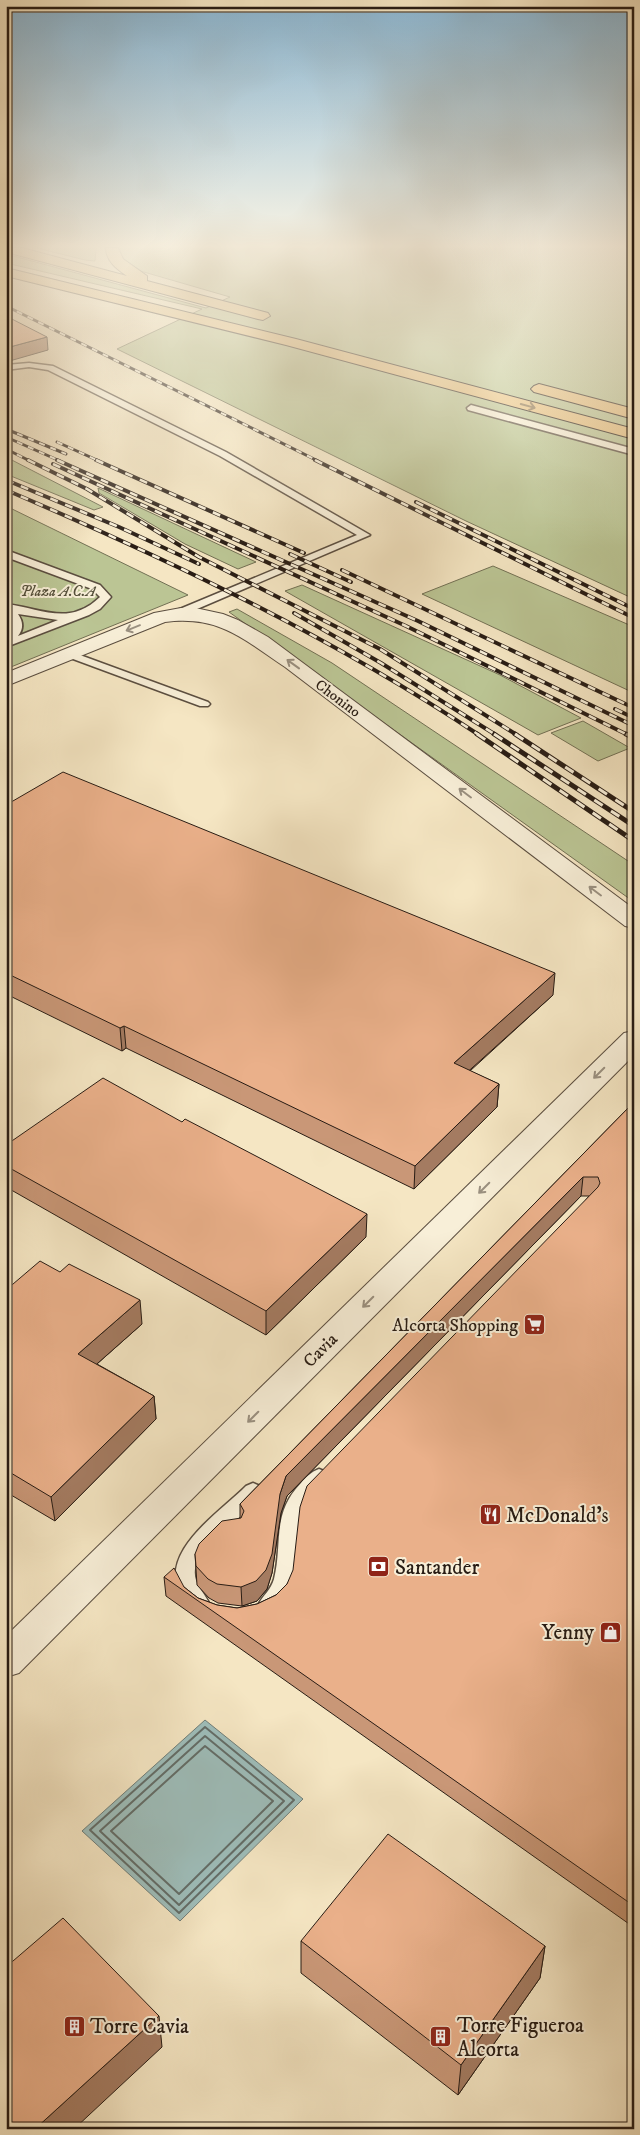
<svg xmlns="http://www.w3.org/2000/svg" width="640" height="2135" font-family="'IM FELL DW Pica',serif">
<style>
.green{fill:#bbc594;stroke:#727054}
.water{fill:#9ebebb;stroke:#6f7d78}
.lines{fill:none;stroke-linecap:round;stroke-linejoin:round}
.shore{stroke:#636d68;stroke-width:2}
.service-casing{stroke:#5b4e40;stroke-width:3}
.minor-casing{stroke:#5b4e40;stroke-width:2}
.tertiary-casing{stroke:#5b4e40;stroke-width:2}
.motorway-casing{stroke:#281c14;stroke-width:2}
.service{fill:#f8efd8;fill-rule:evenodd}
.minor{fill:#f8efd8;fill-rule:evenodd}
.tertiary{fill:#f8efd8;fill-rule:evenodd}
.motorway{fill:#eac382;fill-rule:evenodd}
.rail-far2-casing{stroke:#281c14;stroke-width:3}
.rail-far1-casing{stroke:#281c14;stroke-width:4}
.rail-casing{stroke:#281c14;stroke-width:5}
.rail-far2{stroke:#f8efd8;stroke-width:2;stroke-dasharray:6;stroke-linecap:butt}
.rail-far1{stroke:#f8efd8;stroke-width:2.5;stroke-dasharray:8;stroke-linecap:butt}
.rail{stroke:#f8efd8;stroke-width:3;stroke-dasharray:10;stroke-linecap:butt}
.wall{fill:#c99777;stroke:#281c14}
.shaded-wall{fill:#a47b61;stroke:#281c14}
.building{fill:#eab08a;stroke:#281c14}
.oneway{stroke:#89704b}
.oneway2{stroke:#9a9080}
.labels{text-anchor:middle;stroke-width:4;stroke-linejoin:round;paint-order:stroke}
.far-park-label{font-size:15px;font-style:italic;fill:#544f3a;stroke:#f8efd8}
.far-street-label{font-size:15px;fill:#281c14;stroke:#f8efd8}
.poi-label{font-size:18px;fill:#281c14;stroke:#f8efd8;text-anchor:end}
.street-label{font-size:18px;fill:#281c14;stroke:#f8efd8}
.near-poi-label{font-size:21px;fill:#281c14;stroke:#f8efd8;text-anchor:start}
</style>
<rect width="100%" height="100%" fill="#f5e6c3"/>
<filter id="stains"><feTurbulence type="fractalNoise" baseFrequency=".004" numOctaves="4"/><feColorMatrix values="0 0 0 0 .2 0 0 0 0 .09 0 0 0 0 .02 0 0 0 .5 -.17"/></filter>
<radialGradient id="worn" r=".72"><stop offset=".6" stop-color="#630" stop-opacity="0"/><stop offset="1" stop-color="#630" stop-opacity=".3"/></radialGradient>
<g class="green">
<polygon points="37,248 96,248 95,261 85,260"/>
<polygon points="119,248 634,248 634,599 466,521 117,349 202,309 6,263 6,254 206,308 230,297 137,270 123,260"/>
<polygon points="6,457 103,507 94,510 6,474"/>
<polygon points="98,488 256,562 238,569 185,544 99,493"/>
<polygon points="6,506 188,595 6,669"/>
<polygon points="493,566 634,627 634,693 422,594"/>
<polygon points="302,585 500,675 581,718 538,735 285,591"/>
<polygon points="237,609 332,663 634,865 634,902 229,612"/>
<polygon points="583,721 630,748 598,761 551,733"/>
</g>
<polygon class="water" points="205,1720 303,1799 180,1921 82,1831"/>
<g class="lines">
<g class="shore">
<polygon points="205,1727 294,1800 179,1913 90,1830"/>
<polygon points="205,1736 284,1801 179,1905 100,1831"/>
<polygon points="205,1746 273,1801 179,1894 111,1831"/>
</g>
<defs>
<g id="service">
<polygon points="29,363 53,366 226,452 370,535 183,615 175,615 175,611 357,535 220,456 48,370 29,367 6,370 6,365"/>
<polygon points="471,405 634,449 634,455 468,410 467,408"/>
<path d="M6,550L100,585L111,597L100,609L89,615L6,647V635C17,624 6,616 6,604C41,608 69,627 100,597L92,589L6,557ZM18,614L58,620L18,636C24,629 23,621 18,614Z"/>
<polygon points="69,651 208,702 210,704 208,706 200,706 65,656 63,654"/>
<path d="M319,1469L326,1472L328,1477L305,1504L301,1514C297,1535 299,1625 261,1611L258,1605C263,1595 271,1590 274,1579C283,1543 271,1514 301,1483C306,1477 311,1472 319,1469Z"/>
<path d="M253,1483L260,1486L263,1491L260,1496L197,1561C190,1581 201,1587 209,1603L206,1609C197,1612 192,1610 186,1603C150,1557 217,1515 246,1486Z"/>
</g>
<path id="minor" d="M181,608L200,609L223,614L238,620L268,637L634,909V928L625,926L285,667C243,639 219,615 165,622L6,686V673L154,613Z"/>
<polygon id="tertiary" points="634,1031 634,1055 19,1673 6,1677 6,1636 624,1033"/>
<g id="motorway">
<path d="M6,248H22L127,276C117,269 106,261 106,248H118L123,259L147,276V281L268,313L270,316L263,320L258,319L6,252Z"/>
<polygon points="6,268 296,339 634,429 634,439 286,345 6,276"/>
<polygon points="539,384 634,409 634,419 534,392 531,389 534,386"/>
</g>
</defs>
<use href="#service" class="service-casing"/>
<use href="#minor" class="minor-casing"/>
<use href="#tertiary" class="tertiary-casing"/>
<use href="#motorway" class="motorway-casing"/>
<use href="#service" class="service"/>
<use href="#minor" class="minor"/>
<use href="#tertiary" class="tertiary"/>
<use href="#motorway" class="motorway"/>
<defs>
<g id="rail-far2">
<polyline points="6,306 318,461"/>
<polyline points="6,429 66,454"/>
<polyline points="6,437 60,461"/>
<polyline points="57,442 99,461"/>
<polyline points="6,449 30,461"/>
</g>
<g id="rail-far1">
<polyline points="28,460 87,489 199,557 380,649 517,735"/>
<polyline points="57,460 418,621 634,726"/>
<polyline points="96,460 304,553"/>
<polyline points="315,460 634,618"/>
<polyline points="53,464 406,626 628,735"/>
<polyline points="6,480 119,527 199,564"/>
<path d="M6,490C170,560 330,636 479,735"/>
<polyline points="416,502 634,609"/>
<polyline points="290,554 351,582"/>
<polyline points="342,570 634,708"/>
<polyline points="294,613 381,663 496,735"/>
<polyline points="615,709 634,718"/>
</g>
<g id="rail">
<polyline points="477,734 634,841"/>
<polyline points="494,734 634,826"/>
<polyline points="515,734 634,812"/>
<polyline points="626,734 634,738"/>
</g>
</defs>
<use href="#rail-far2" class="rail-far2-casing"/>
<use href="#rail-far1" class="rail-far1-casing"/>
<use href="#rail" class="rail-casing"/>
<use href="#rail-far2" class="rail-far2"/>
<use href="#rail-far1" class="rail-far1"/>
<use href="#rail" class="rail"/>
</g>
<g class="wall">
<polygon points="6,805 553,995 470,1071 499,1084 497,1107 414,1189 126,1048 122,1051 6,994"/>
<polygon points="634,1102 634,1923 632,1926 166,1596 164,1577 184,1587 198,1598 217,1605 237,1608 257,1604 276,1595 287,1584 589,1196 581,1196 287,1496 281,1513 272,1573 267,1589 257,1601 242,1606 218,1603 209,1598 197,1585 195,1554 240,1518 240,1504"/>
<polygon points="6,1145 366,1237 266,1335 6,1187"/>
<polygon points="6,1290 142,1324 97,1364 154,1396 156,1419 55,1521 6,1492"/>
<polygon points="301,1941 545,1946 540,1978 458,2095 301,1973"/>
</g>
<g class="shaded-wall">
<polygon points="47,337 48,350 6,362 6,348"/>
<polygon points="555,973 553,995 452,1086 454,1063"/>
<polygon points="124,1026 126,1048 122,1051 120,1028"/>
<polygon points="499,1084 497,1107 414,1189 415,1166"/>
<polygon points="583,1177 581,1196 287,1496 281,1513 272,1573 267,1589 257,1601 242,1606 241,1587 280,1494 286,1476"/>
<polygon points="367,1214 366,1237 266,1335 266,1311"/>
<polygon points="140,1300 142,1324 81,1378 78,1354"/>
<polygon points="154,1396 156,1419 55,1521 51,1497"/>
<polygon points="545,1946 540,1978 458,2095 461,2065"/>
<polygon points="159,2016 162,2047 74,2129 35,2129"/>
</g>
<g class="building">
<polygon points="6,316 47,337 6,348"/>
<polygon points="63,772 555,973 454,1063 499,1084 415,1166 124,1026 120,1028 6,973 6,805"/>
<polygon points="103,1078 182,1122 185,1119 367,1214 266,1311 6,1166 6,1145"/>
<polygon points="634,1102 634,1906 164,1577 174,1568 184,1587 198,1598 217,1605 237,1608 257,1604 276,1595 287,1584 293,1570 300,1507 307,1486 598,1187 600,1183 598,1177 583,1177 286,1476 280,1494 272,1554 266,1570 256,1581 241,1587 217,1584 208,1579 196,1566 195,1554 199,1544 222,1521 241,1518 244,1511 240,1504"/>
<polygon points="40,1261 60,1272 69,1264 140,1300 78,1354 154,1396 51,1497 6,1470 6,1290"/>
<polygon points="388,1834 545,1946 461,2065 301,1941"/>
<polygon points="63,1918 159,2016 35,2129 6,2129 6,1967"/>
</g>
<defs><path id="oneway-shaft" d="M-6 0H5M1.5-3L5.5 0L1.5 3" fill="none" stroke-width="1.6" stroke-linecap="round" stroke-linejoin="round" transform="scale(1.25)"/></defs>
<use class="oneway" href="#oneway-shaft" transform="translate(528 406) rotate(15)"/>
<g class="oneway2">
<use href="#oneway-shaft" transform="translate(133 628) rotate(158)"/>
<use href="#oneway-shaft" transform="translate(293 664) rotate(-144)"/>
<use href="#oneway-shaft" transform="translate(465 793) rotate(-143)"/>
<use href="#oneway-shaft" transform="translate(595 891) rotate(-143)"/>
<use href="#oneway-shaft" transform="translate(599 1073) rotate(135)"/>
<use href="#oneway-shaft" transform="translate(484 1188) rotate(135)"/>
<use href="#oneway-shaft" transform="translate(368 1302) rotate(135)"/>
<use href="#oneway-shaft" transform="translate(253 1417) rotate(135)"/>
</g>
<linearGradient id="sky" x2="0" y2="1"><stop stop-color="#8ab8d6"/><stop offset="0.45" stop-color="#faf4e4"/><stop offset="1" stop-color="#faf4e4" stop-opacity="0"/></linearGradient>
<rect width="640" height="547" fill="url(#sky)"/>
<defs>
<symbol id="supermarket-square" viewBox="-11 -11 22 22"><rect x="-9" y="-9" width="18" height="18" rx="4" fill="#8f2418" stroke="#f8efd8"/><path d="M-6-5.5h2.5l.6 2H6L4.5 2H-2.5L-4.4-4H-6ZM-1.5 3.2a1.3 1.3 0 1 0 .1 0ZM3 3.2a1.3 1.3 0 1 0 .1 0Z" fill="#fff"/></symbol>
<symbol id="restaurant-square" viewBox="-11 -11 22 22"><rect x="-9" y="-9" width="18" height="18" rx="4" fill="#8f2418" stroke="#f8efd8"/><path d="M-5-6h1v4h1v-4h1v4h1v-4h1v5L-1.5 .5V6h-2V.5L-5-1ZM5-6V6H3V1.5H1.5Q1.5-4 5-6Z" fill="#fff"/></symbol>
<symbol id="bank-square" viewBox="-11 -11 22 22"><rect x="-9" y="-9" width="18" height="18" rx="4" fill="#8f2418" stroke="#f8efd8"/><path d="M-6-4H6V4H-6ZM0-2.3a2.3 2.3 0 1 0 0 4.6a2.3 2.3 0 1 0 0-4.6Z" fill="#fff"/></symbol>
<symbol id="shop-square" viewBox="-11 -11 22 22"><rect x="-9" y="-9" width="18" height="18" rx="4" fill="#8f2418" stroke="#f8efd8"/><path d="M-5-2.5h2.3a2.7 3.5 0 0 1 5.4 0H5L5.5 6h-11ZM-1.5-2.5h3a1.5 2.3 0 0 0-3 0Z" fill="#fff"/></symbol>
<symbol id="building-square" viewBox="-11 -11 22 22"><rect x="-9" y="-9" width="18" height="18" rx="4" fill="#8f2418" stroke="#f8efd8"/><path d="M-4-6H4V6H1V3H-1V6H-4ZM-2.5-4.3h1.7v1.8h-1.7ZM.8-4.3h1.7v1.8H.8ZM-2.5-1h1.7V.8h-1.7ZM.8-1h1.7V.8H.8Z" fill="#fff"/></symbol>
</defs>
<g fill-rule="evenodd">
<use href="#supermarket-square" x="522" y="1312" width="25" height="25"/>
<use href="#restaurant-square" x="478" y="1502" width="25" height="25"/>
<use href="#bank-square" x="366" y="1554" width="25" height="25"/>
<use href="#shop-square" x="598" y="1620" width="25" height="25"/>
<use href="#building-square" x="62" y="2014" width="25" height="25"/>
<use href="#building-square" x="428" y="2024" width="25" height="25"/>
</g>
<g class="labels">
<g class="far-park-label">
<text x="58" y="596">Plaza A.C.A</text>
</g>
<g class="far-street-label">
<text transform="translate(338 698) rotate(37)" y="5">Chonino</text>
</g>
<g class="poi-label">
<text x="518" y="1331">Alcorta Shopping</text>
</g>
<g class="street-label">
<text transform="translate(320 1350) rotate(-45)" y="6">Cavia</text>
</g>
<g class="near-poi-label">
<text x="506" y="1522">McDonald's</text>
<text x="395" y="1574">Santander</text>
<text x="594" y="1639" text-anchor="end">Yenny</text>
<text x="457" y="2032">Torre Figueroa<tspan x="457" dy="24">Alcorta</tspan></text>
<text x="90" y="2033">Torre Cavia</text>
</g>
</g>
<rect width="640" height="2135" fill="none" stroke="#f5e6c3" stroke-width="25"/>
<rect x="8" y="8" width="625" height="2120" fill="none" stroke="#281c14" stroke-width="2.5"/>
<rect x="12" y="12" width="615" height="2110" fill="none" stroke="#281c14"/>
<rect width="100%" height="100%" filter="url(#stains)"/>
<rect width="100%" height="100%" fill="url(#worn)"/>
</svg>
